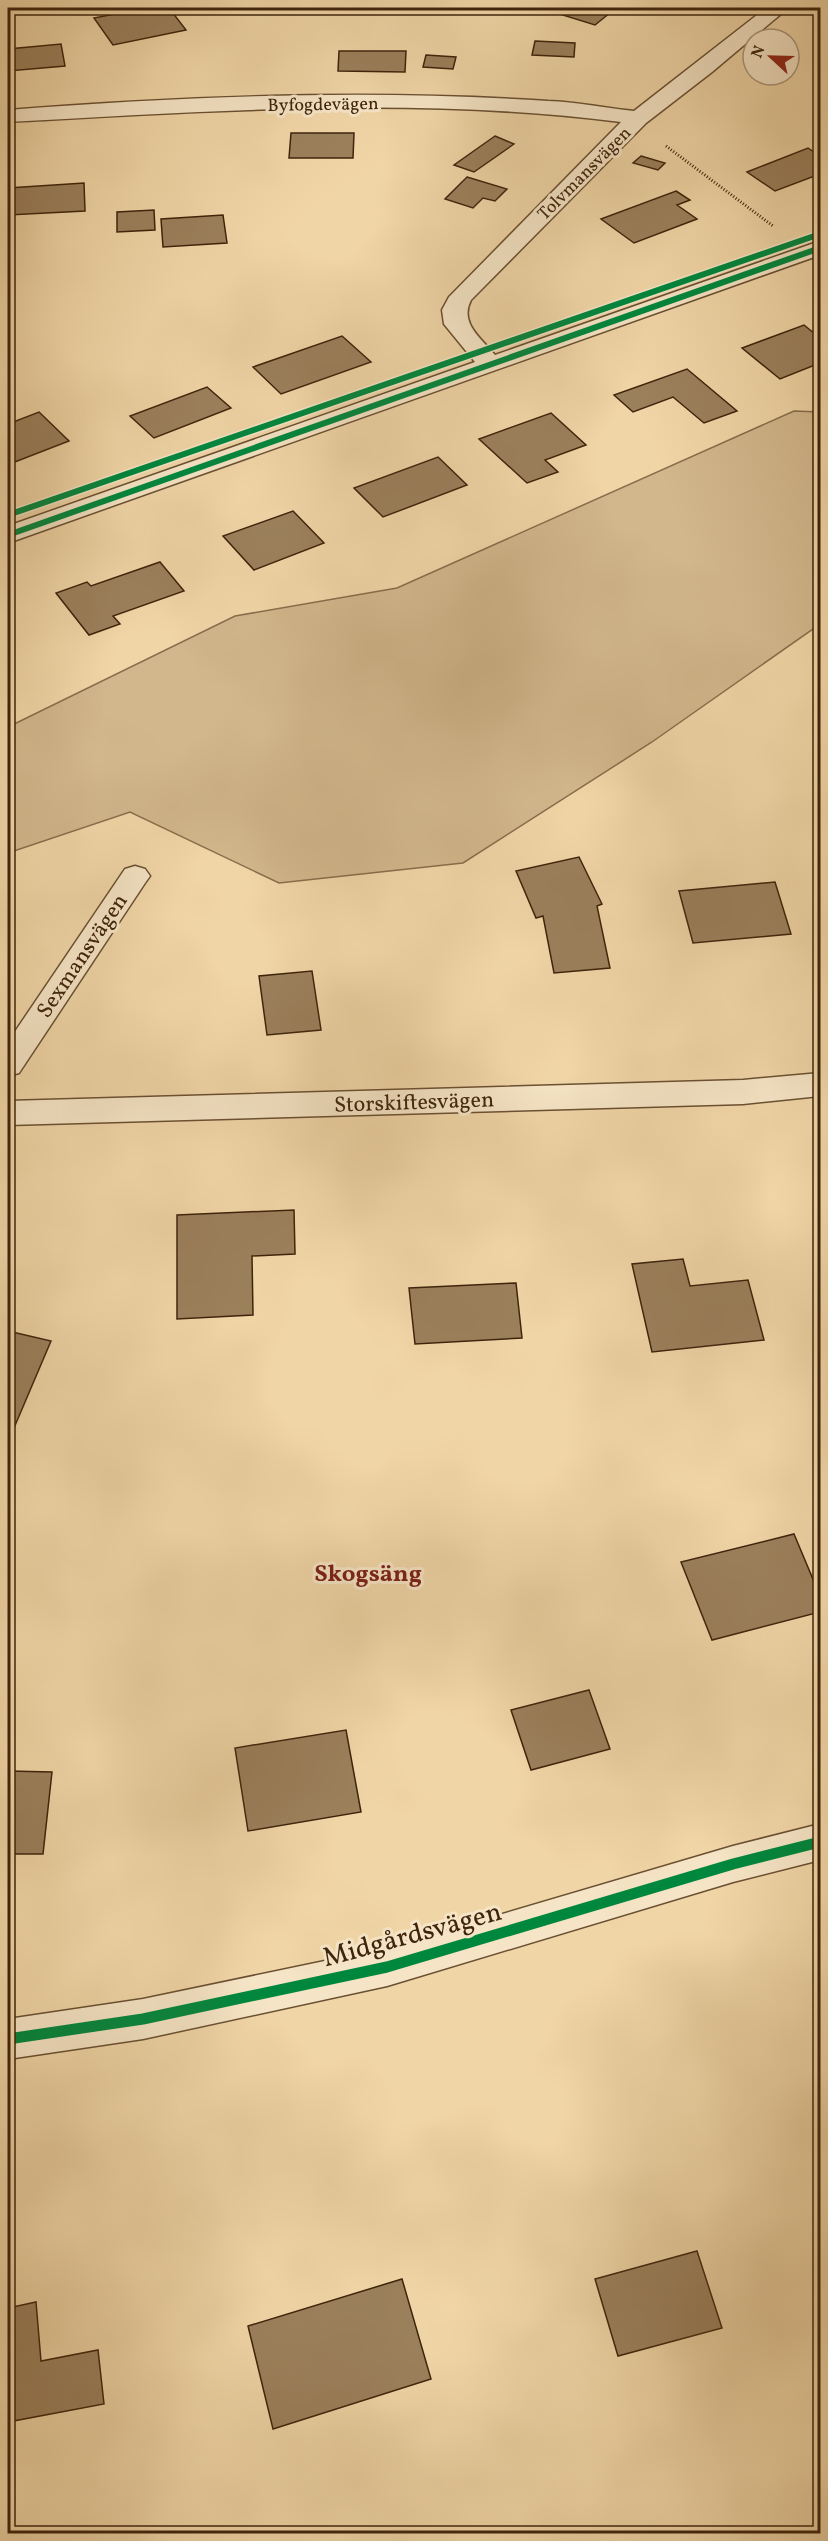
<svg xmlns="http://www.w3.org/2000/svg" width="828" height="2541" font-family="Vollkorn,serif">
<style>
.green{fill:#d2b78c;stroke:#886e4c;stroke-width:1.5}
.building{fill:#9b805c;stroke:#3e240c;stroke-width:1.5}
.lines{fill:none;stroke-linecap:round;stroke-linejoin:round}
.minor-casing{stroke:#6a5032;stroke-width:3}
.path{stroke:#3e240c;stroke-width:3;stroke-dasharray:1 2;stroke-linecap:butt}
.minor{fill:#f5e4c5;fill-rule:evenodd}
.cycleway-far1-casing{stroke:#f5e4c5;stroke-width:9}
.cycleway-casing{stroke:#f5e4c5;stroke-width:15}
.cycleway-far1{stroke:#00873e;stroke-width:6}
.cycleway{stroke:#00873e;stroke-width:11}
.labels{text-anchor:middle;stroke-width:6;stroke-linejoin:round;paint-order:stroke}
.far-street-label{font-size:18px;fill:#3e240c;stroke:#f5e4c5}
.street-label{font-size:22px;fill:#3e240c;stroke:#f5e4c5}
.neighbourhood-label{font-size:24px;font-weight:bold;fill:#7a1f14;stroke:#f5e4c5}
.near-street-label{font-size:27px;fill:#3e240c;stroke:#f5e4c5}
</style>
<rect width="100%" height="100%" fill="#f0d5a6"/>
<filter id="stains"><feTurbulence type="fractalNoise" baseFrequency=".00333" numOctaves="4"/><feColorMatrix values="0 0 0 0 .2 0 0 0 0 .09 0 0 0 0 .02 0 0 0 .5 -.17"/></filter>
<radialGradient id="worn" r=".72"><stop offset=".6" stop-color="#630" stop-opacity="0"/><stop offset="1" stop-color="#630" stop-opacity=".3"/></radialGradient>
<polygon class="green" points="794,411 820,412 820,624 652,742 463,863 279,883 130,812 8,853 8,727 235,616 397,588"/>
<g class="building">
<polygon points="146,8 169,8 186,30 113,45 94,18"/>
<polygon points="558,8 616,8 595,25 553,12"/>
<polygon points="535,41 575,43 574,57 532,55"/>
<polygon points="61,44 65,66 8,71 8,49"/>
<polygon points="339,51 406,51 405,72 338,71"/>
<polygon points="426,55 456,57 453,69 423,67"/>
<polygon points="291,133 354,133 353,158 289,158"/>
<polygon points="495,136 514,144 474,172 454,165"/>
<polygon points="808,148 820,156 820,174 775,191 747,172"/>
<polygon points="641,156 665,163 658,170 633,163"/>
<polygon points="467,177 507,189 495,201 483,198 473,208 445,199"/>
<polygon points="84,183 85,211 8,215 8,188"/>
<polygon points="676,191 690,200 677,205 697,219 634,243 601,219"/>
<polygon points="154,210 155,230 117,232 117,212"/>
<polygon points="223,215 227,243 163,247 161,219"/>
<polygon points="804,325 820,338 820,363 780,379 742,348"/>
<polygon points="342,336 371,362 281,394 253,367"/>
<polygon points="687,369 737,411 704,423 673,397 633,412 614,395"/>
<polygon points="207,387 231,408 154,438 130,416"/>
<polygon points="39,412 69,441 12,463 8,458 8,424"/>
<polygon points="551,413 586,445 545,460 558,472 527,483 479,439"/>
<polygon points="438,457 467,485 383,517 354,488"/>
<polygon points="293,511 324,543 254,570 223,536"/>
<polygon points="160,562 184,591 113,616 120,624 89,635 56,593 87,582 91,586"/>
<polygon points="579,857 602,904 597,906 610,968 554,973 543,916 536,918 516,871"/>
<polygon points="775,882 791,934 693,943 679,891"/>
<polygon points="312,971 321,1030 267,1035 259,976"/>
<polygon points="294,1210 295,1254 252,1256 253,1315 177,1319 177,1215"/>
<polygon points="683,1259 690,1286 748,1280 764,1340 652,1352 632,1264"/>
<polygon points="516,1283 522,1338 415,1344 409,1288"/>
<polygon points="8,1331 51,1341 8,1442"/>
<polygon points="794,1534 820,1596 820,1612 712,1640 681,1562"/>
<polygon points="589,1690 610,1749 531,1770 511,1710"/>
<polygon points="346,1730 361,1812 248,1831 235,1748"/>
<polygon points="8,1771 52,1772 43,1854 8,1854"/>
<polygon points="697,2251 722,2328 618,2356 595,2279"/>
<polygon points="402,2279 431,2379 273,2429 248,2326"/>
<polygon points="36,2302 41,2361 98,2350 104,2404 8,2422 8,2308"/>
</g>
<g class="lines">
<defs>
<g id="minor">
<path d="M766,8H788L712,72L646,123L471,300C459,323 481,338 495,355L820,241V255L8,543V526L475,362L444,324L442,310L449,297L621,122C419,96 212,111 8,122V110C186,96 369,89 548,101C577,102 605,108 634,111Z"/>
<polygon points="135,866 145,869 150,876 145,883 19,1073 8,1076 8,1042 125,869"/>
<polygon points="820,1073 820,1096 743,1104 8,1125 8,1101 743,1080"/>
<polygon points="820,1824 820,1860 733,1882 387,1986 143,2039 8,2059 8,2019 143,1999 387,1948 733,1846"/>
</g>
</defs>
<use href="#minor" class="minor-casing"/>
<polyline class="path" points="666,146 773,226"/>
<use href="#minor" class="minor"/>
<defs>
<g id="cycleway-far1">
<polyline points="8,515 820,234"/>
<polyline points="8,535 820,248"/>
</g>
<polyline id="cycleway" points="8,2039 143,2019 387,1967 733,1864 820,1842"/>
</defs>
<use href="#cycleway-far1" class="cycleway-far1-casing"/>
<use href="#cycleway" class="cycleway-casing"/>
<use href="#cycleway-far1" class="cycleway-far1"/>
<use href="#cycleway" class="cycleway"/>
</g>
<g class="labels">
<g class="far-street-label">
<text transform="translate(323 104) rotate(-1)" y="6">Byfogdevägen</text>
<text transform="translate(584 173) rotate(-45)" y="6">Tolvmansvägen</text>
</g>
<g class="street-label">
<text transform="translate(81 955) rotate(-56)" y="8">Sexmansvägen</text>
<text transform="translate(414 1101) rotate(-2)" y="8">Storskiftesvägen</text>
</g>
<g class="neighbourhood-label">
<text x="368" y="1581">Skogsäng</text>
</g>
<g class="near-street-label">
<text transform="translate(412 1934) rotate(-15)" y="9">Midgårdsvägen</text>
</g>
</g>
<rect width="828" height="2541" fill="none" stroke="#f0d5a6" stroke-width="30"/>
<rect x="9" y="9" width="810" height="2523" fill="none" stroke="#3e240c" stroke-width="3"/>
<rect x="15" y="15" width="798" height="2511" fill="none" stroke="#3e240c" stroke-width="1.5"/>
<g transform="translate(771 57) rotate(292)"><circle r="28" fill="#f5e4c5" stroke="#ac977b" stroke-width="1.5"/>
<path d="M0-4.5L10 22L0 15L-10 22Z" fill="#8f2418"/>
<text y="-9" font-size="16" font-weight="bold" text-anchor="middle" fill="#3e240c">N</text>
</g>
<rect width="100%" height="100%" filter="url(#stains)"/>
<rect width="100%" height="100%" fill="url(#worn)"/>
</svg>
